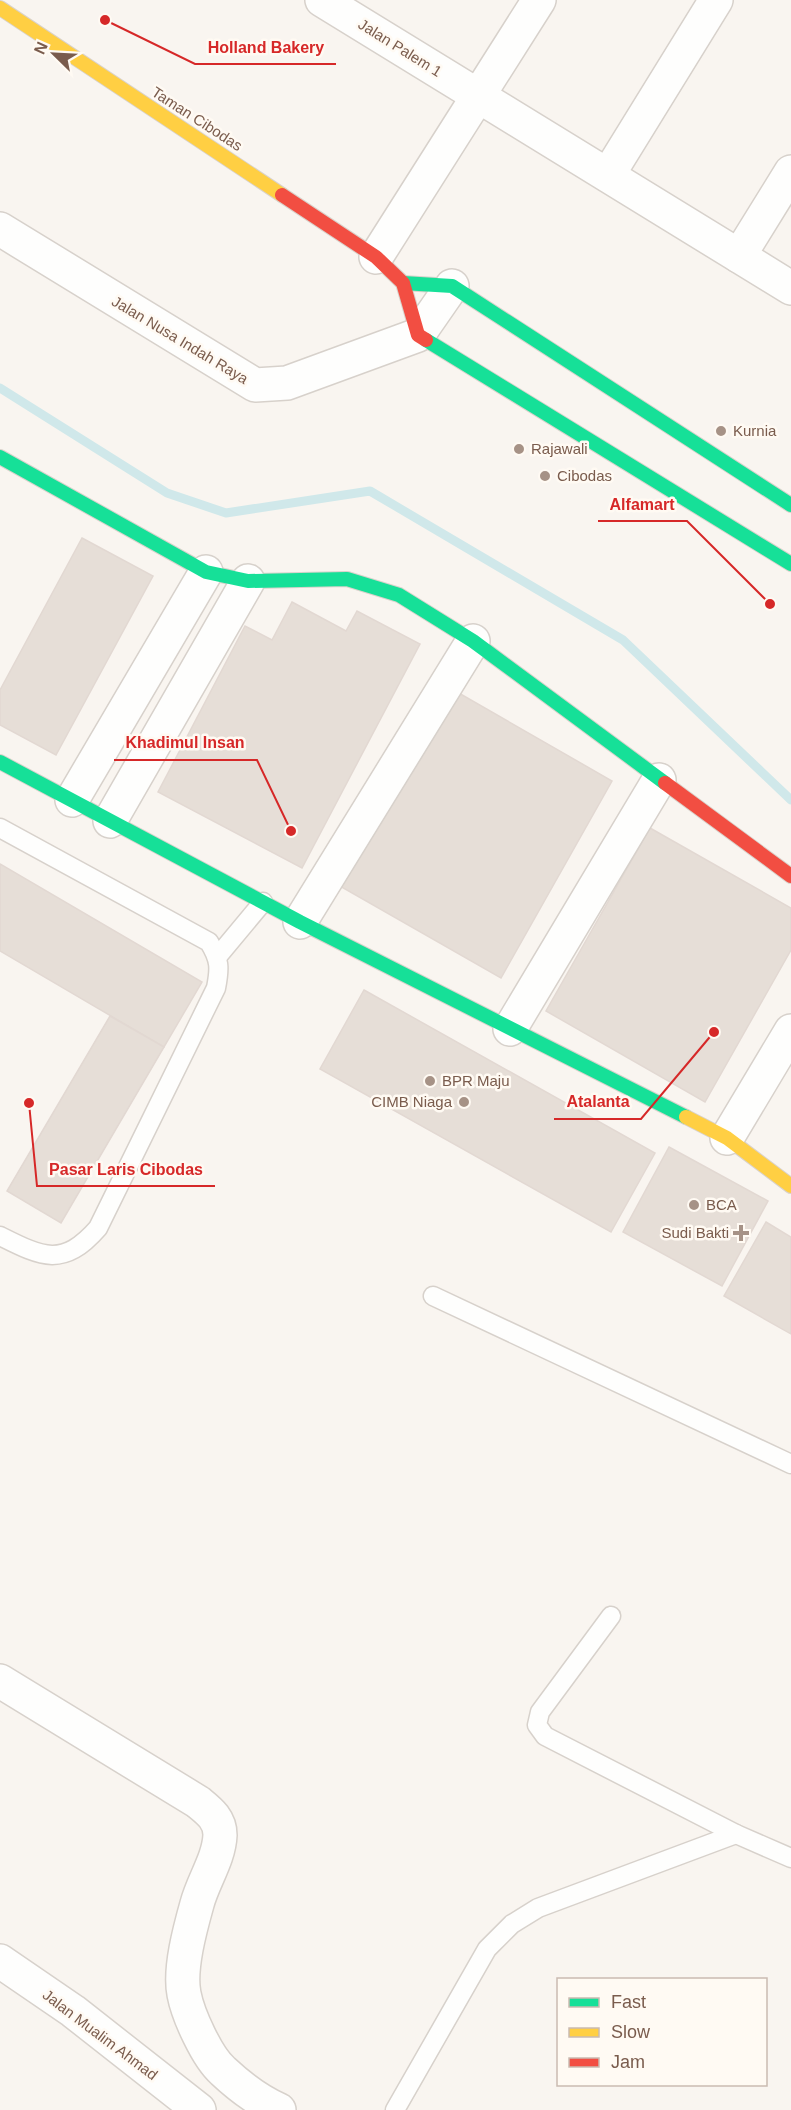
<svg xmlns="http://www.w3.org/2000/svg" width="791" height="2110" font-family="Helvetica,sans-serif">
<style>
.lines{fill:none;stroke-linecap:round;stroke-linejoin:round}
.stream{stroke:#d0e8ea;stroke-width:9}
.building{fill:#e6ded7;stroke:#e2d8d2;stroke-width:1.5}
.lane-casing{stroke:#d7d1cb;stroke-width:21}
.street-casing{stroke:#d7d1cb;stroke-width:36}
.fast-casing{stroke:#d9d2cb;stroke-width:16}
.slow-casing{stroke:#d9d2cb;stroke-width:16}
.jam-casing{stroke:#d9d2cb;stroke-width:16}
.lane{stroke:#fefefd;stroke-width:18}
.street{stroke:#fefefd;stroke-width:33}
.fast{stroke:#16e098;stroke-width:14}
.slow{stroke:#ffcf43;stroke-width:14}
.jam{stroke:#f24e42;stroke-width:14}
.poi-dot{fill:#a69286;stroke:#fffaf3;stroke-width:2}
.labels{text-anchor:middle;stroke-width:5;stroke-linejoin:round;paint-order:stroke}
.street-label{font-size:15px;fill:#7a5c4d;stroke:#fffaf3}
.poi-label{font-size:15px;fill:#7a5c4d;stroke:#fffaf3;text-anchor:start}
.leader{fill:none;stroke:#d62828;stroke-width:2}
.callout-dot{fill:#d62828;stroke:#fffaf3;stroke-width:2}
.callout-label{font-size:16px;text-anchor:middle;font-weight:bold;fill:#d62828;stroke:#fffaf3;stroke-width:5;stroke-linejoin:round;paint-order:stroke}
</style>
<rect width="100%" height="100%" fill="#f9f5f0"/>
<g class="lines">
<polyline class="stream" points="0,388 167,493 226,513 370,491 623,640 791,800"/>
</g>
<g class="building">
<polygon points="82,538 153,576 56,755 0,725 0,690"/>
<polygon points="292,602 346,631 357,611 420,644 302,868 158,792 245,626 272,640"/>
<polygon points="450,688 612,781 501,978 338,885"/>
<polygon points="650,828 791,908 791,950 705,1102 546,1011"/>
<polygon points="0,864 202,982 164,1047 0,951"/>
<polygon points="364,990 655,1153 611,1232 320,1069"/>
<polygon points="110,1016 164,1047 61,1223 7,1191"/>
<polygon points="669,1147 768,1201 722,1286 623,1232"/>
<polygon points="766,1222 791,1237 791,1334 724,1296"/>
</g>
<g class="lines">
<defs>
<g id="lane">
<path d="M0,828L209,942C220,960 220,968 216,988L98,1228C63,1268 42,1257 0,1236"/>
<polyline points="218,956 263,902"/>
<polyline points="433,1296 791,1464"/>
<polyline points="611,1616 540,1712 537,1725 545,1736 736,1834 791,1858"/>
<polyline points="395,2110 487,1949 512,1924 538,1908 736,1834"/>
</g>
<g id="street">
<polyline points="322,0 791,288"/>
<polyline points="608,175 716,0"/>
<polyline points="0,229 255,385 287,383 418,335 452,286"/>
<polyline points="739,256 791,172"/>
<polyline points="376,257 539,0"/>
<polyline points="72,800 206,572"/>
<polyline points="110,821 248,581"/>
<polyline points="300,922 473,641"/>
<polyline points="510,1029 659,780"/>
<polyline points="727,1138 791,1031"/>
<path d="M0,1681L198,1802C209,1811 220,1819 220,1835C219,1859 203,1881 197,1904C190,1929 179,1969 184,1994C188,2015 207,2057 223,2071C239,2086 259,2101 279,2110"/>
<polyline points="0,1961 73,2011 199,2110"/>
</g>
<g id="fast">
<polyline points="403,283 452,286 791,505"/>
<polyline points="426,340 791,564"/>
<polyline points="0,457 206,572 248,581 347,579 399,595 473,641 665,783"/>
<polyline points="0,762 300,922 686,1117"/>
</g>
<g id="slow">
<polyline points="0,8 282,195"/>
<polyline points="686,1117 727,1138 791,1186"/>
</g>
<g id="jam">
<polyline points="282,195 376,257 403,283 418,335 426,340"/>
<polyline points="665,783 791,876"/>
</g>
</defs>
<use href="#lane" class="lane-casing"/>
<use href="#street" class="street-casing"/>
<use href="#fast" class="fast-casing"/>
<use href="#slow" class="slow-casing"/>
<use href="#jam" class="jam-casing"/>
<use href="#lane" class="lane"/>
<use href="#street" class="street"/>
<use href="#fast" class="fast"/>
<use href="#slow" class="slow"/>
<use href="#jam" class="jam"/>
</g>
<g class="poi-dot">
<circle cx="721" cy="431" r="6"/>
<circle cx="519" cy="449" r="6"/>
<circle cx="545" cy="476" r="6"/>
<circle cx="430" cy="1081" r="6"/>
<circle cx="464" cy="1102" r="6"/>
<circle cx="694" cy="1205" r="6"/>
<path d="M738 1224h6v6h6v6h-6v6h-6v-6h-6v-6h6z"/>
</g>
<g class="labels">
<g class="street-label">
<text transform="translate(400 48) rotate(32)" y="5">Jalan Palem 1</text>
<text transform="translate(197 119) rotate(33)" y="5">Taman Cibodas</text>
<text transform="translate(180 340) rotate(31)" y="5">Jalan Nusa Indah Raya</text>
<text transform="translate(100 2035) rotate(37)" y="5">Jalan Mualim Ahmad</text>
</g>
<g class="poi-label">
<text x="733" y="436">Kurnia</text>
<text x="531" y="454">Rajawali</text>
<text x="557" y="481">Cibodas</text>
<text x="442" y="1086">BPR Maju</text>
<text x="452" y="1107" text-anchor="end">CIMB Niaga</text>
<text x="706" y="1210">BCA</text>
<text x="729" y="1238" text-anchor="end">Sudi Bakti</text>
</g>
</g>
<path class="leader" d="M105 20L195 64H336M770 604L687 521H598M291 831L257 760H114M714 1032L641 1119H554M29 1103L37 1186H215"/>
<g class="callout-dot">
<circle cx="105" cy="20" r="6"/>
<circle cx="770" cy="604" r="6"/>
<circle cx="291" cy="831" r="6"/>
<circle cx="714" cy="1032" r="6"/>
<circle cx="29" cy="1103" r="6"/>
</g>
<g class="callout-label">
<text x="266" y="53">Holland Bakery</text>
<text x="642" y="510">Alfamart</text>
<text x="185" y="748">Khadimul Insan</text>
<text x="598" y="1107">Atalanta</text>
<text x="126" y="1175">Pasar Laris Cibodas</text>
</g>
<rect x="557" y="1978" width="210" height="108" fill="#fffaf3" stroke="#cabbb1" stroke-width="1.5"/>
<rect x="569" y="1998" width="30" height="9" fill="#16e098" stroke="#cabbb1" stroke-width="1.5"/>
<text x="611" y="2008" font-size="18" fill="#7a5c4d">Fast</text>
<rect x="569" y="2028" width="30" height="9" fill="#ffcf43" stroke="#cabbb1" stroke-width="1.5"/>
<text x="611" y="2038" font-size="18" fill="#7a5c4d">Slow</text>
<rect x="569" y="2058" width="30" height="9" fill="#f24e42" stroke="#cabbb1" stroke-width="1.5"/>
<text x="611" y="2068" font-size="18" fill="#7a5c4d">Jam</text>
<g transform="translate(54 54) rotate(294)" stroke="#fffaf3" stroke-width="4.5" paint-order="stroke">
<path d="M0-4.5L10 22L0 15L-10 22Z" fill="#7a5c4d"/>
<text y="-9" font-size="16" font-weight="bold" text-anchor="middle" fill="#7a5c4d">N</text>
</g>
</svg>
